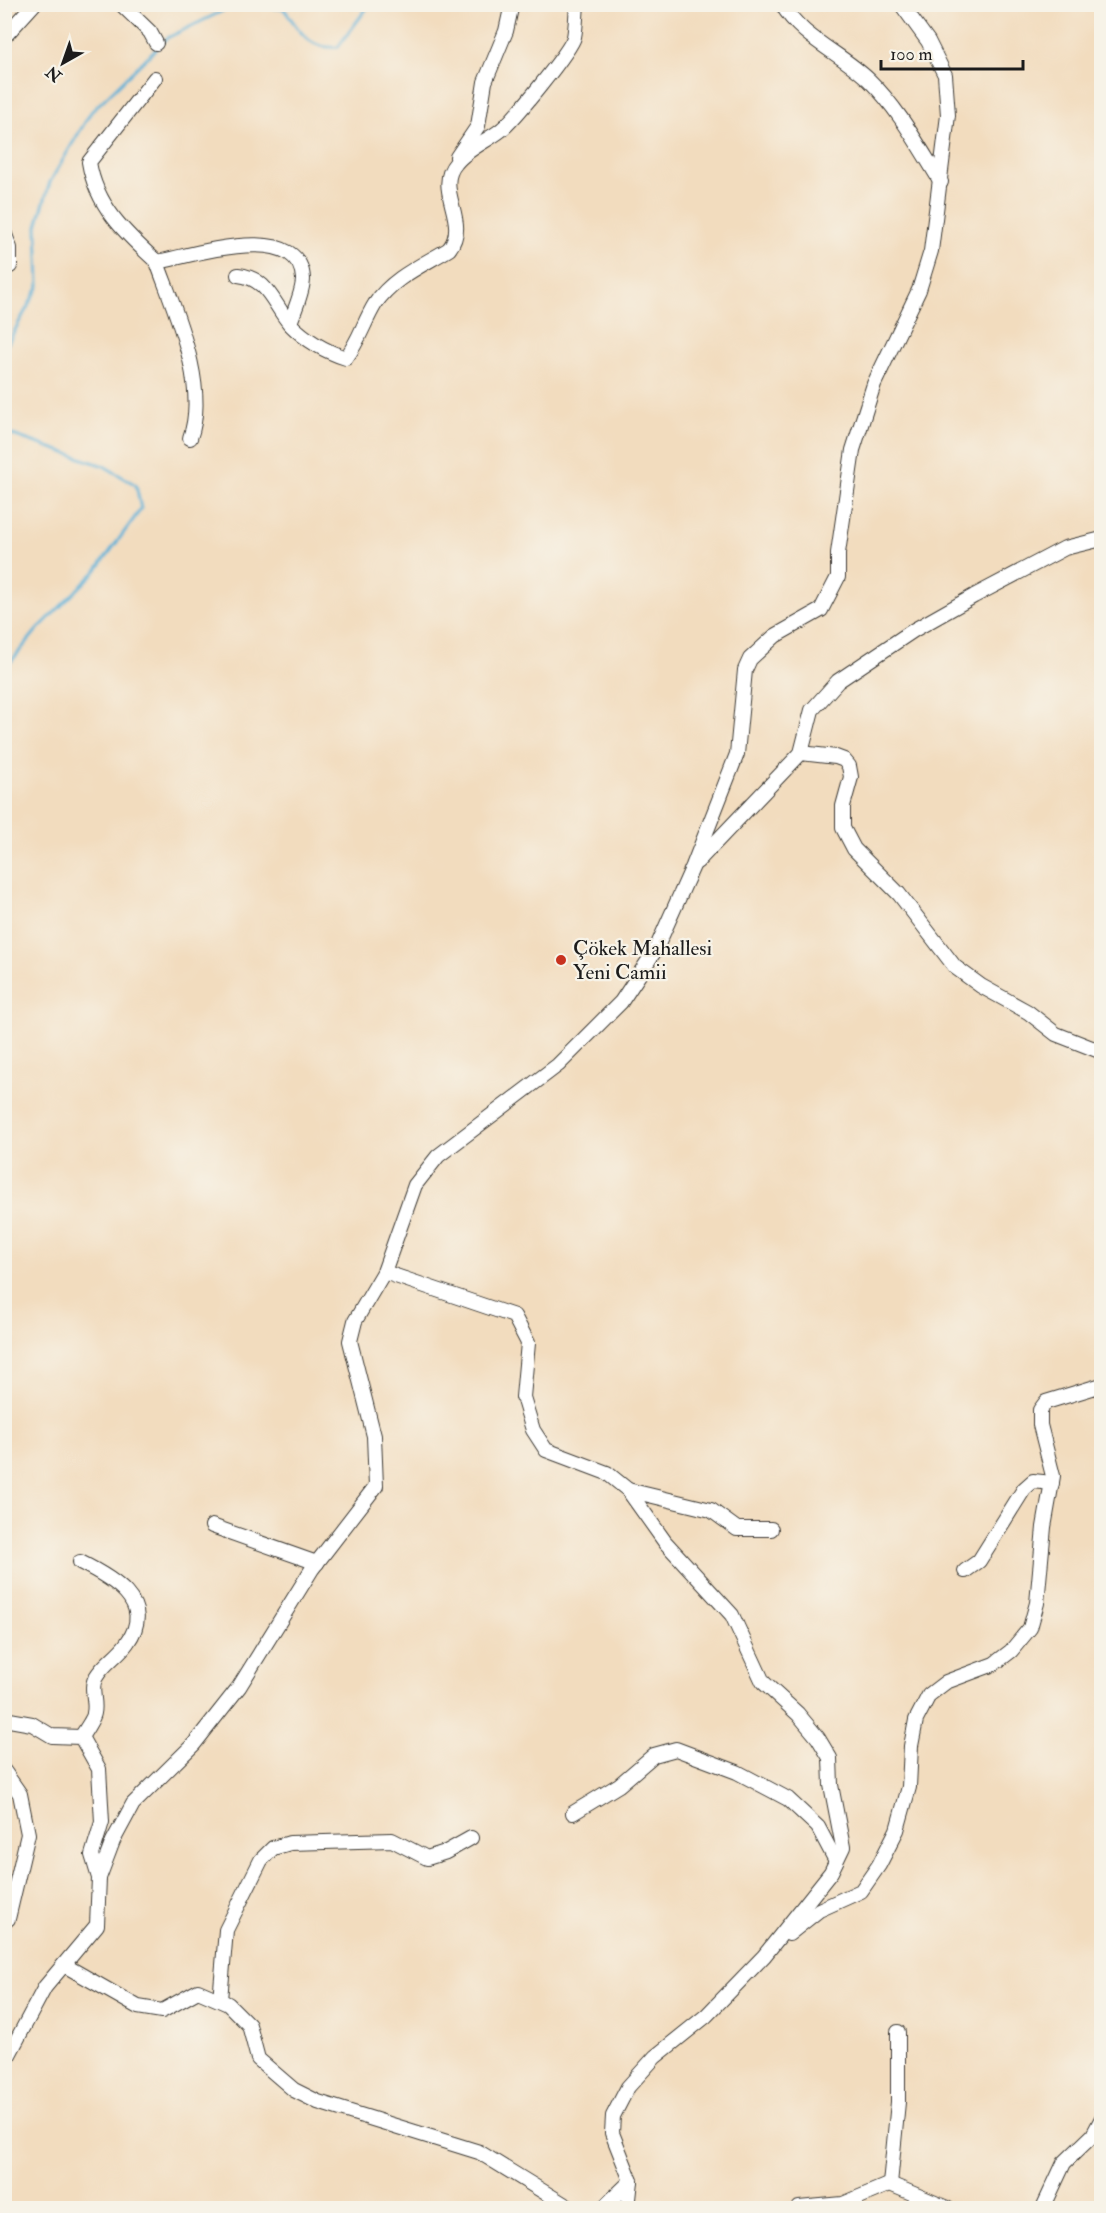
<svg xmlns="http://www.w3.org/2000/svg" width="1106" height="2213" font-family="'IM FELL Double Pica',serif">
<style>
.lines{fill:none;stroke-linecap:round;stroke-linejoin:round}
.stream{stroke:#5aafd6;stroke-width:3}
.minor-casing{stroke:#3c3934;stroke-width:16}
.minor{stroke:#fff;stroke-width:14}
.poi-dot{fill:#c8321e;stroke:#f7f3e8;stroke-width:2}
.labels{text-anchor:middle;stroke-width:4.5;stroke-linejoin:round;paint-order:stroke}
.poi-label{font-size:21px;fill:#1c1c1c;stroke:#f7f3e8;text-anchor:start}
</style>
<rect width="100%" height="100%" fill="#f7f3e8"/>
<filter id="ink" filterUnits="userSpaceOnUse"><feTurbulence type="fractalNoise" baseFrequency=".0167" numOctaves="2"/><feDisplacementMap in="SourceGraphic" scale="12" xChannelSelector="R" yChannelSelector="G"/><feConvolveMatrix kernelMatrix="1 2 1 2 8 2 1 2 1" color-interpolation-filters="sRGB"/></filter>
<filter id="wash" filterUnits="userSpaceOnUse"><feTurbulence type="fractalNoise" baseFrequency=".008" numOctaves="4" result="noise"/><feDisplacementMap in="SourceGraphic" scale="24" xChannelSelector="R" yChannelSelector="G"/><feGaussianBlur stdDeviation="1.35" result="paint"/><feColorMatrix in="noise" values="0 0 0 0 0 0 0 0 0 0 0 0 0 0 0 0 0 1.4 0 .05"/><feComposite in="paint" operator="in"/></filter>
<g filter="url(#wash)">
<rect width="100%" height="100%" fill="#f2dcbe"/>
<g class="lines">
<g class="stream">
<path d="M241,4L284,9C300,31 308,50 338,47L370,4"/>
<polyline points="4,350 39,286 37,226 50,182 91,112 167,38 237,4"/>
<polyline points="4,432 104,466 136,485 141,509 95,572 37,630 4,670"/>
</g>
</g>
</g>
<g filter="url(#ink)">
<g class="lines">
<defs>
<g id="minor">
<polyline points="121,4 150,32 156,43"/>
<path d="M782,4C801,38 841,53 869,80C899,109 919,147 941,182"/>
<polyline points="4,37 34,4"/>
<path d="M155,78L89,162C96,206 125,233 157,262C191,256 300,219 303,279C303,292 294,311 290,323"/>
<polyline points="457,157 478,126 485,82 506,31 512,4"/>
<polyline points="4,232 10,248 10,266"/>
<path d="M157,262C175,312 209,386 190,438"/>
<path d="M238,275C268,278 273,304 290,324C306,340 324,351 346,358C359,341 364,322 375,304C392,278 423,265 449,249C471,221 433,189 456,163C467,149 487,141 501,130C513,121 571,50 574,37C576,27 576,15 577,4"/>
<polyline points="801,753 836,757 844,760 849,766 851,777 843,806 843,828 854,849 899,894 955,967 981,986 1028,1012 1056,1034 1102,1052"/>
<polyline points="697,862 801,753 812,710 838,681 914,630 974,596 1065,548 1102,539"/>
<polyline points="384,1272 514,1316 528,1343 523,1397 533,1430 546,1450 607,1473 628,1490 665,1542 732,1615 763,1682 798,1714 818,1738 830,1758 831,1785 843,1847 831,1872 764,1956 706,2016 655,2057 628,2087 613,2116 612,2133 631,2181 628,2208"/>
<polyline points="628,1490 711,1510 737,1529 771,1529"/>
<polyline points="212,1526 317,1563"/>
<path d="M80,1562C110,1577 157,1602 127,1643C118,1656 104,1663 96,1677C89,1688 97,1701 94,1713C94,1718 84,1732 81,1737"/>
<polyline points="965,1571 979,1561 1024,1489 1033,1481 1052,1483"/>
<polyline points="4,1719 32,1724 52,1736 81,1737 99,1769 102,1822 92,1855 99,1878"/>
<polyline points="4,1771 20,1794 28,1834 8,1919 4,1921"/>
<polyline points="573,1813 619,1785 654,1755 676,1749 737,1772 788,1799 818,1827 836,1861"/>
<polyline points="789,1934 819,1910 861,1891 879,1865 897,1830 909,1787 911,1746 916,1720 929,1695 946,1682 994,1664 1011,1651 1030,1628 1037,1603 1044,1527 1053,1476 1040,1425 1040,1410 1046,1402 1102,1385"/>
<polyline points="64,1965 138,2007 162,2011 198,1991 228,2004 249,2025 258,2059 294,2090 318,2102 479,2152 570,2208"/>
<polyline points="220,2000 226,1930 261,1860 273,1848 290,1843 392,1840 427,1858 446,1852 471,1838"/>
<polyline points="4,2064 45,1987 97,1925 99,1878 113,1841 133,1804 194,1744 239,1687 312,1569 376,1486 374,1436 350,1341 355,1321 384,1272 415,1185 438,1156 558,1065 621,1002 656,949 693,866 737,754 745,670 750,659 775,636 821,610 838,577 838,553 853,450 874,384 919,290 931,251 948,115 945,75 928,41 901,4"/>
<polyline points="890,2184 898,2102 898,2032"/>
<polyline points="603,2208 631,2181"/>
<polyline points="799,2208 843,2204 890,2184 947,2208"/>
<polyline points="1043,2208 1064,2163 1093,2135 1102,2118"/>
</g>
</defs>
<use href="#minor" class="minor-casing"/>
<use href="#minor" class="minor"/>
</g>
</g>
<circle class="poi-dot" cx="561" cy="960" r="6"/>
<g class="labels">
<g class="poi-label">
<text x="573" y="955">Çökek Mahallesi<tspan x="573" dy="24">Yeni Camii</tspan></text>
</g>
</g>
<rect width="1106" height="2213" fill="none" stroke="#f7f3e8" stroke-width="24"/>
<g transform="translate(63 63) rotate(220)" stroke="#f7f3e8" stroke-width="4.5" paint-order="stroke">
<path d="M0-4.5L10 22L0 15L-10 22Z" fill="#1c1c1c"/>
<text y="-9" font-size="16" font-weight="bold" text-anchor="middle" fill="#1c1c1c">N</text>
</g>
<path d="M881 60v9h142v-9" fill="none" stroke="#1c1c1c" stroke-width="3"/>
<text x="890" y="60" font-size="18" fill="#1c1c1c" stroke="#f7f3e8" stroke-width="4.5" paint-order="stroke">100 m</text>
</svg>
